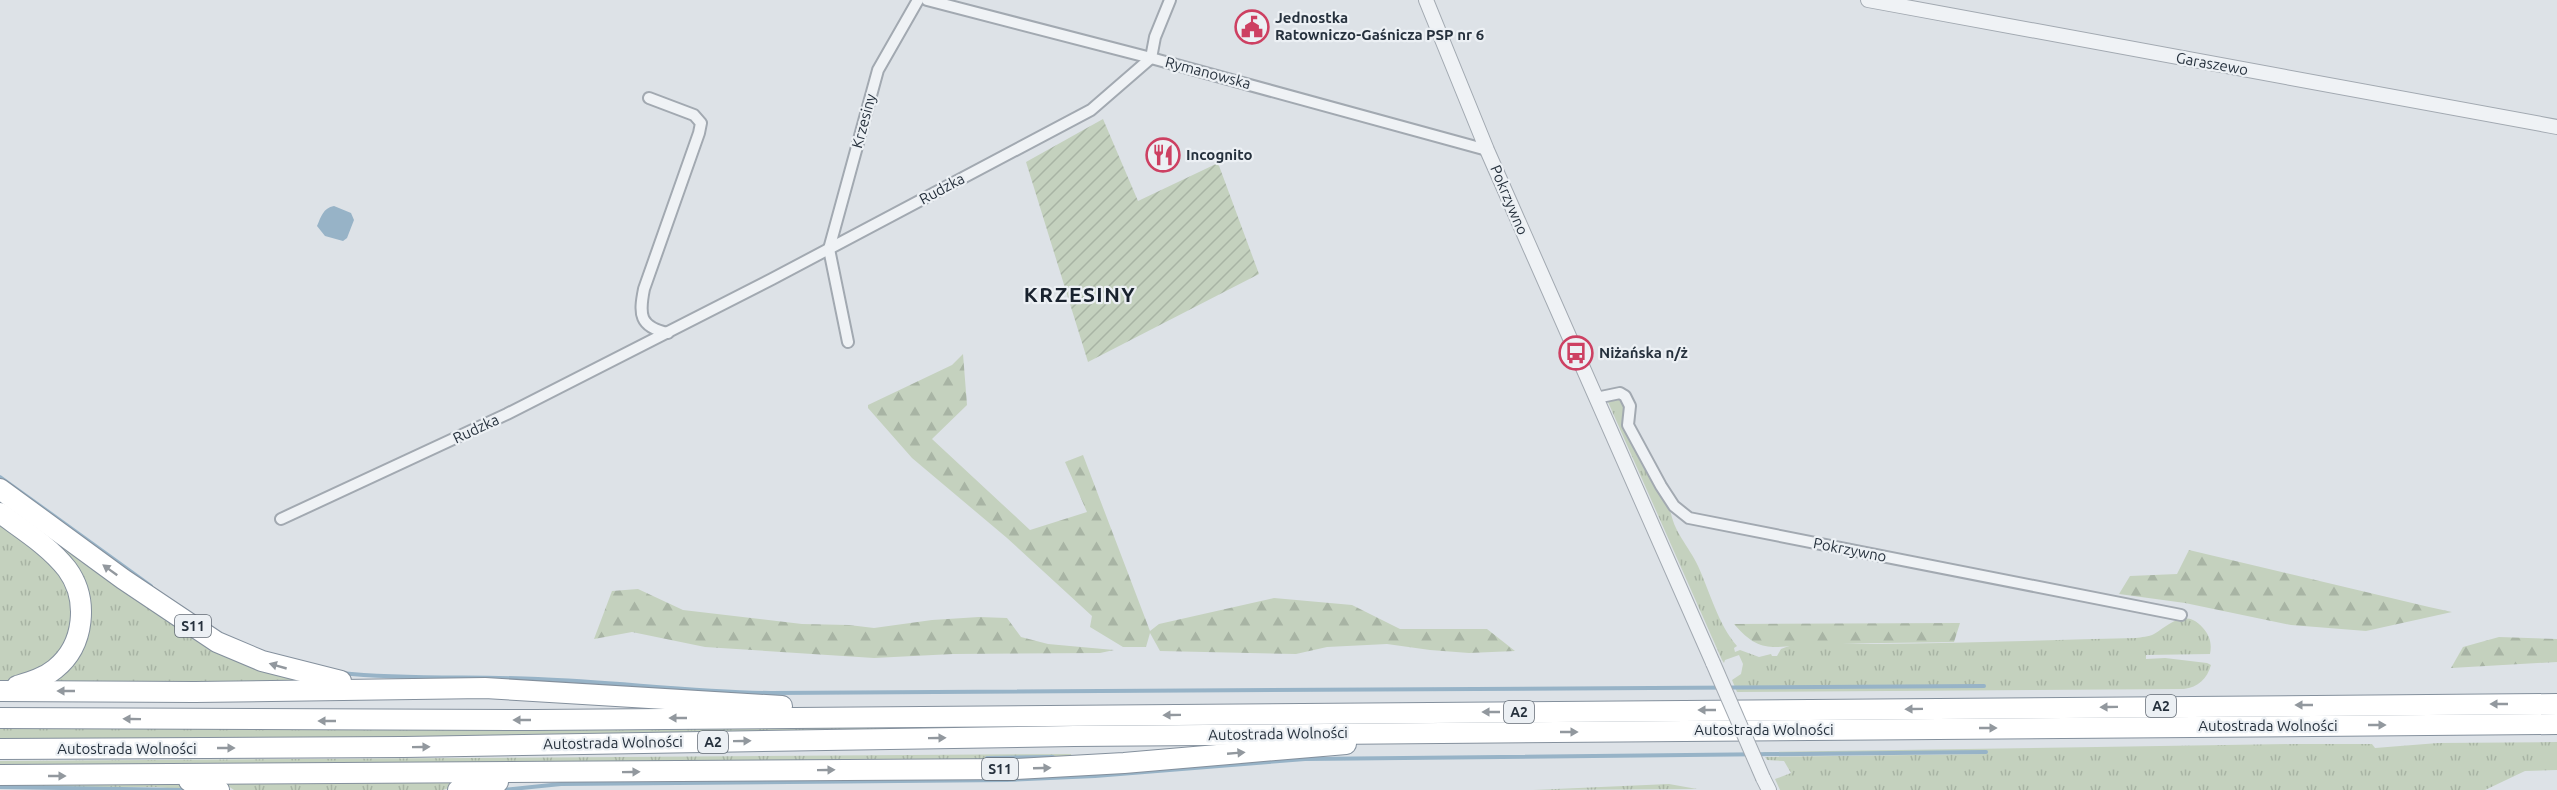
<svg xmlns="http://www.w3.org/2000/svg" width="2557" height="790" font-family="Ubuntu,sans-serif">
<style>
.grass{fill:url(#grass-tufts)}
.forest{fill:url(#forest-firs)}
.garden{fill:url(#garden-furrows)}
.water{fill:#97b3c7}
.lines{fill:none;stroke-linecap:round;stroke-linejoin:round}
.stream{stroke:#97b3c7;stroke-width:4}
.minor-casing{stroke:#a2a9b1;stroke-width:14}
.tertiary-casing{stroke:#a2a9b1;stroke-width:16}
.motorway-casing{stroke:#84909d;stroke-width:22}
.minor{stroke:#eff2f5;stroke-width:10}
.tertiary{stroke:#eff2f5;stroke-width:14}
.motorway{stroke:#fff;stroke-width:20}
.tertiary-bridge-casing{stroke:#a2a9b1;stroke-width:16;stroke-linecap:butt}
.tertiary-bridge{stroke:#eff2f5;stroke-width:14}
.oneway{fill:#92989e}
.labels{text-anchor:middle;stroke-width:4.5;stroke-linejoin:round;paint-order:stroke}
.shield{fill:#ecf0f4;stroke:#616a74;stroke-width:1.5}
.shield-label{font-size:14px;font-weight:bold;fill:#26313d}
.poi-label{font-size:15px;font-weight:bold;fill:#26313d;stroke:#ecf0f4;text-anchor:start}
.street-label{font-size:15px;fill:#26313d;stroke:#ecf0f4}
.district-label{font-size:21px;font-weight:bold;letter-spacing:1.5px;fill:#19222e;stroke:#ecf0f4}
</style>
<defs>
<pattern id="grass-tufts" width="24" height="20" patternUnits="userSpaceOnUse" patternTransform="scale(1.5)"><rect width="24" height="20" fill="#c4d1be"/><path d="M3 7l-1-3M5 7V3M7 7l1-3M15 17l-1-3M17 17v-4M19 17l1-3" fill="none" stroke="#a8b4a4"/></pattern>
<pattern id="forest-firs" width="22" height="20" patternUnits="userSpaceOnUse" patternTransform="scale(1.5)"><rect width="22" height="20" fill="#c4d1be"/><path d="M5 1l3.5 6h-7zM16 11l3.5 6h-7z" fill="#a8b4a4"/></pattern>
<pattern id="garden-furrows" width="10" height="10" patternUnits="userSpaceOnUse" patternTransform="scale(1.5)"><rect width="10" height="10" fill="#c4d1be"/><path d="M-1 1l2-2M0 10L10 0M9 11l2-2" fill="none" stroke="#a8b4a4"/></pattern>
</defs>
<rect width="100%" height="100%" fill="#dde2e7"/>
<g class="grass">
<path d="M1616,398L1623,403L1624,427L1670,508C1673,532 1689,546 1698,566C1710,592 1718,624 1737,646L1734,648L1735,652L1740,650L1759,657L1771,654L1772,656H1777L1781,649C1808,637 1846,645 1876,644C1962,643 2049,640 2136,638C2141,637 2149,637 2154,634C2169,625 2185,607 2203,628C2210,636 2212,644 2210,654L2146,655V659L2165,658L2207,663L2211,665C2207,679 2198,687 2184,689L1737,692L1732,680L1741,674L1743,664L1739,655L1725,660L1724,663L1722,660L1608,402Z"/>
<polygon points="0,494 177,622 309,682 43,687 87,607 0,505"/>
<polygon points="0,520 49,558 73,594 71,636 49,666 9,682 0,682"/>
<polygon points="1721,717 1721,723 395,740 0,742 0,725"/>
<polygon points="2557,742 2557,770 2525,771 2485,790 1780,790 1775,779 1791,773 1784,761 1767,760 1765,757 1985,754 1986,751 1764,754 1763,752 2295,744 2372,744 2375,748 2438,743"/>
<polygon points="1071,754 1072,760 0,770 0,761"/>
<polygon points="483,776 443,790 234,790 218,779"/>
<polygon points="0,783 165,783 181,785 191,790 156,787 0,787"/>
<polygon points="1669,784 1697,789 1533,790"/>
</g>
<g class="forest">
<polygon points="963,354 967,405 932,439 1030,530 1087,512 1065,462 1083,455 1150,631 1159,624 1274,598 1352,605 1400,629 1487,629 1515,651 1469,653 1430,650 1387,644 1327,647 1296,654 1160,651 1150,633 1146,647 1123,647 1090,627 1092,616 1007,538 912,458 868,408 868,405 952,365"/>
<polygon points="2189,550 2429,607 2452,612 2366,631 2291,625 2185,603 2119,594 2130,576 2177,574"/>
<polygon points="638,589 683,610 802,624 849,625 874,628 932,620 979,617 1007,618 1021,637 1048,644 1114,650 1100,653 953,654 874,658 705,647 632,632 594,639 612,591"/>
<path d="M1960,623L1954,642L1812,644C1776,646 1761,656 1734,624Z"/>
<polygon points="2499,637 2557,639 2557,662 2451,668 2463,647"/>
</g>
<polygon class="garden" points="1103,119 1138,201 1218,163 1259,274 1088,362 1026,162"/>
<path class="water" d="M334,206L351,213L354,220L347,238L343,241L325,236L317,226C321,217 323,208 334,206Z"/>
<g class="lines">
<g class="stream">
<polyline points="0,477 151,586"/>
<path d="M341,673C407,680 472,676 538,679C616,682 693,692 771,693L1984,686"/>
<polyline points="987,758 1053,757"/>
<polyline points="0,787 183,790"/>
<polyline points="502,790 561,784 1007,780 1095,776 1305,759 1986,752"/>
</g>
<defs>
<g id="minor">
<polyline points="927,0 1151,58 1487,150"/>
<path d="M649,98L694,115L701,123L699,133L644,289C639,314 639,327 668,333"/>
<polyline points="848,342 829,249 878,70 918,0"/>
<polyline points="1596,398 1620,393 1625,396 1630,406 1628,425 1661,486 1674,506 1689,518 2181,615"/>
<polyline points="281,519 507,414 772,279 1091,110 1151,58 1155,37 1170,0"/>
</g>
<g id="tertiary">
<polyline points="1426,0 1487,150 1713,663"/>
<polyline points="1868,0 2557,127"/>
<polyline points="1763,778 1769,790"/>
</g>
<g id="motorway">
<polyline points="0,489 123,579 217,642 262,661 341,681"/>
<path d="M0,513C23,530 49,546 67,569C89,599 85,645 55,669C44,678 30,682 17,686"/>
<polyline points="0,691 195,692 485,688 782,706"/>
<polyline points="0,718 535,720 2557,704"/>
<polyline points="0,749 404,747 1074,736 2557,724"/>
<polyline points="0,775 1016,769 1124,763 1346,744"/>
<polyline points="189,781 219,790"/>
<polyline points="458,790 498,782"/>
</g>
</defs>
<use href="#minor" class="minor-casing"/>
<use href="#tertiary" class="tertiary-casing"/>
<use href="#motorway" class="motorway-casing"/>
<use href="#minor" class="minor"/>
<use href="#tertiary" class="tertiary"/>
<use href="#motorway" class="motorway"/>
<defs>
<polyline id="tertiary-bridge" points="1713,663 1763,778"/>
</defs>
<use href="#tertiary-bridge" class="tertiary-bridge-casing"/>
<use href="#tertiary-bridge" class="tertiary-bridge"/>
</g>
<defs><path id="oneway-solid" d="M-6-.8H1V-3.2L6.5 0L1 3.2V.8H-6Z" transform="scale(1.5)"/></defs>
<g class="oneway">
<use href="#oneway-solid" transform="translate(110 570) rotate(-144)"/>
<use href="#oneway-solid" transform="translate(278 666) rotate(-164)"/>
<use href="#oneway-solid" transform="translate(66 691) rotate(-180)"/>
<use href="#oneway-solid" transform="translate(2499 704) rotate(180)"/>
<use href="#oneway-solid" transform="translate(2304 705) rotate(180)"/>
<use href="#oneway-solid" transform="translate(2109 707) rotate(179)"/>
<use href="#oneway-solid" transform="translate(1914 709) rotate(179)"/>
<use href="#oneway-solid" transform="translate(1707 710) rotate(180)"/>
<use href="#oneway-solid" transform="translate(1491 712) rotate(180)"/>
<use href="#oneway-solid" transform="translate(1172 715) rotate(179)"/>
<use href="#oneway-solid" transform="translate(678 718) rotate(180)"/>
<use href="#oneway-solid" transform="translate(132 719) rotate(-179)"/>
<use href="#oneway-solid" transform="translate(522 720) rotate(180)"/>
<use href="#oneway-solid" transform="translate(327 721) rotate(-180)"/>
<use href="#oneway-solid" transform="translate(2377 725)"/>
<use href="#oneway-solid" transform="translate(1988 728)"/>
<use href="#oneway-solid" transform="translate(1569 732)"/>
<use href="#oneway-solid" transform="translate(937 738) rotate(-1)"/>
<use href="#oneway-solid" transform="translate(742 741) rotate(-1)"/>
<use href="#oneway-solid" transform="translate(421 747) rotate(-1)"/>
<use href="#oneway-solid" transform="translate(226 748)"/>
<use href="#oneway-solid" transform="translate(1236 753) rotate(-5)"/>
<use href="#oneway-solid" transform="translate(1042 768) rotate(-2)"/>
<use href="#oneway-solid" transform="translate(826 770) rotate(-1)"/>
<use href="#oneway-solid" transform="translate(631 772) rotate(-1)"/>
<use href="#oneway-solid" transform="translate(57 776)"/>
</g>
<defs>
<symbol id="civic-ring" viewBox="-11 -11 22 22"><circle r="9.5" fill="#ecf0f4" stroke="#cd4062" stroke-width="1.5"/><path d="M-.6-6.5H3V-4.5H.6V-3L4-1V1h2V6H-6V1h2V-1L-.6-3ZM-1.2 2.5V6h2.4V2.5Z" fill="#cd4062"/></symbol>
<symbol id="restaurant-ring" viewBox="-11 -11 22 22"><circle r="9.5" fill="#ecf0f4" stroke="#cd4062" stroke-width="1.5"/><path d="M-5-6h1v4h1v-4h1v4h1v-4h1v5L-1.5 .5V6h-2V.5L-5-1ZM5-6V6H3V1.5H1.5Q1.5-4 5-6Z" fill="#cd4062"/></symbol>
<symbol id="bus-ring" viewBox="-11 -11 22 22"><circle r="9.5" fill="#ecf0f4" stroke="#cd4062" stroke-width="1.5"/><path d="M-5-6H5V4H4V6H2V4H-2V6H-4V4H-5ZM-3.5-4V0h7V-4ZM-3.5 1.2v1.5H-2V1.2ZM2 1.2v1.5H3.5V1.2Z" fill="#cd4062"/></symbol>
</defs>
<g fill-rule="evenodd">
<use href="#civic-ring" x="1233" y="8" width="38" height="38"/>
<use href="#restaurant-ring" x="1144" y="136" width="38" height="38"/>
<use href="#bus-ring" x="1557" y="334" width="38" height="38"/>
</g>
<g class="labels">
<g class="shield">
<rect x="175" y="615" width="36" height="22" rx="4.5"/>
<rect x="2146" y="695" width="30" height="22" rx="4.5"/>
<rect x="1504" y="701" width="30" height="22" rx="4.5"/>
<rect x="698" y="731" width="30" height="22" rx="4.5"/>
<rect x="982" y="758" width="36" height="22" rx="4.5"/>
</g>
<g class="shield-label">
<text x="193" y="631">S11</text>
<text x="2161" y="711">A2</text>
<text x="1519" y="717">A2</text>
<text x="713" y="747">A2</text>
<text x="1000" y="774">S11</text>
</g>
<g class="poi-label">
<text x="1275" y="23">Jednostka<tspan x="1275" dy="17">Ratowniczo-Gaśnicza PSP nr 6</tspan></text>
<text x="1186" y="160">Incognito</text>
<text x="1599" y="358">Niżańska n/ż</text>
</g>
<g class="street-label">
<text transform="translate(2212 64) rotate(10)" y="5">Garaszewo</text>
<text transform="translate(1208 73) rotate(15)" y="5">Rymanowska</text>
<text transform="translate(864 121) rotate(-75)" y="5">Krzesiny</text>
<text transform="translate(942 189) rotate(-28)" y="5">Rudzka</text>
<text transform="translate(1509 200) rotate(67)" y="5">Pokrzywno</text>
<text transform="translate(476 429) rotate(-25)" y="5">Rudzka</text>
<text transform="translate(1850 550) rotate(11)" y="5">Pokrzywno</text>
<text x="2268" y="731">Autostrada Wolności</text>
<text x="1764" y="735">Autostrada Wolności</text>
<text transform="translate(1278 734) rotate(-1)" y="5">Autostrada Wolności</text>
<text transform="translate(613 743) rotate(-1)" y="5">Autostrada Wolności</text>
<text x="127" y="754">Autostrada Wolności</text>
</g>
<g class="district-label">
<text x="1080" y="302">KRZESINY</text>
</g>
</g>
</svg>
